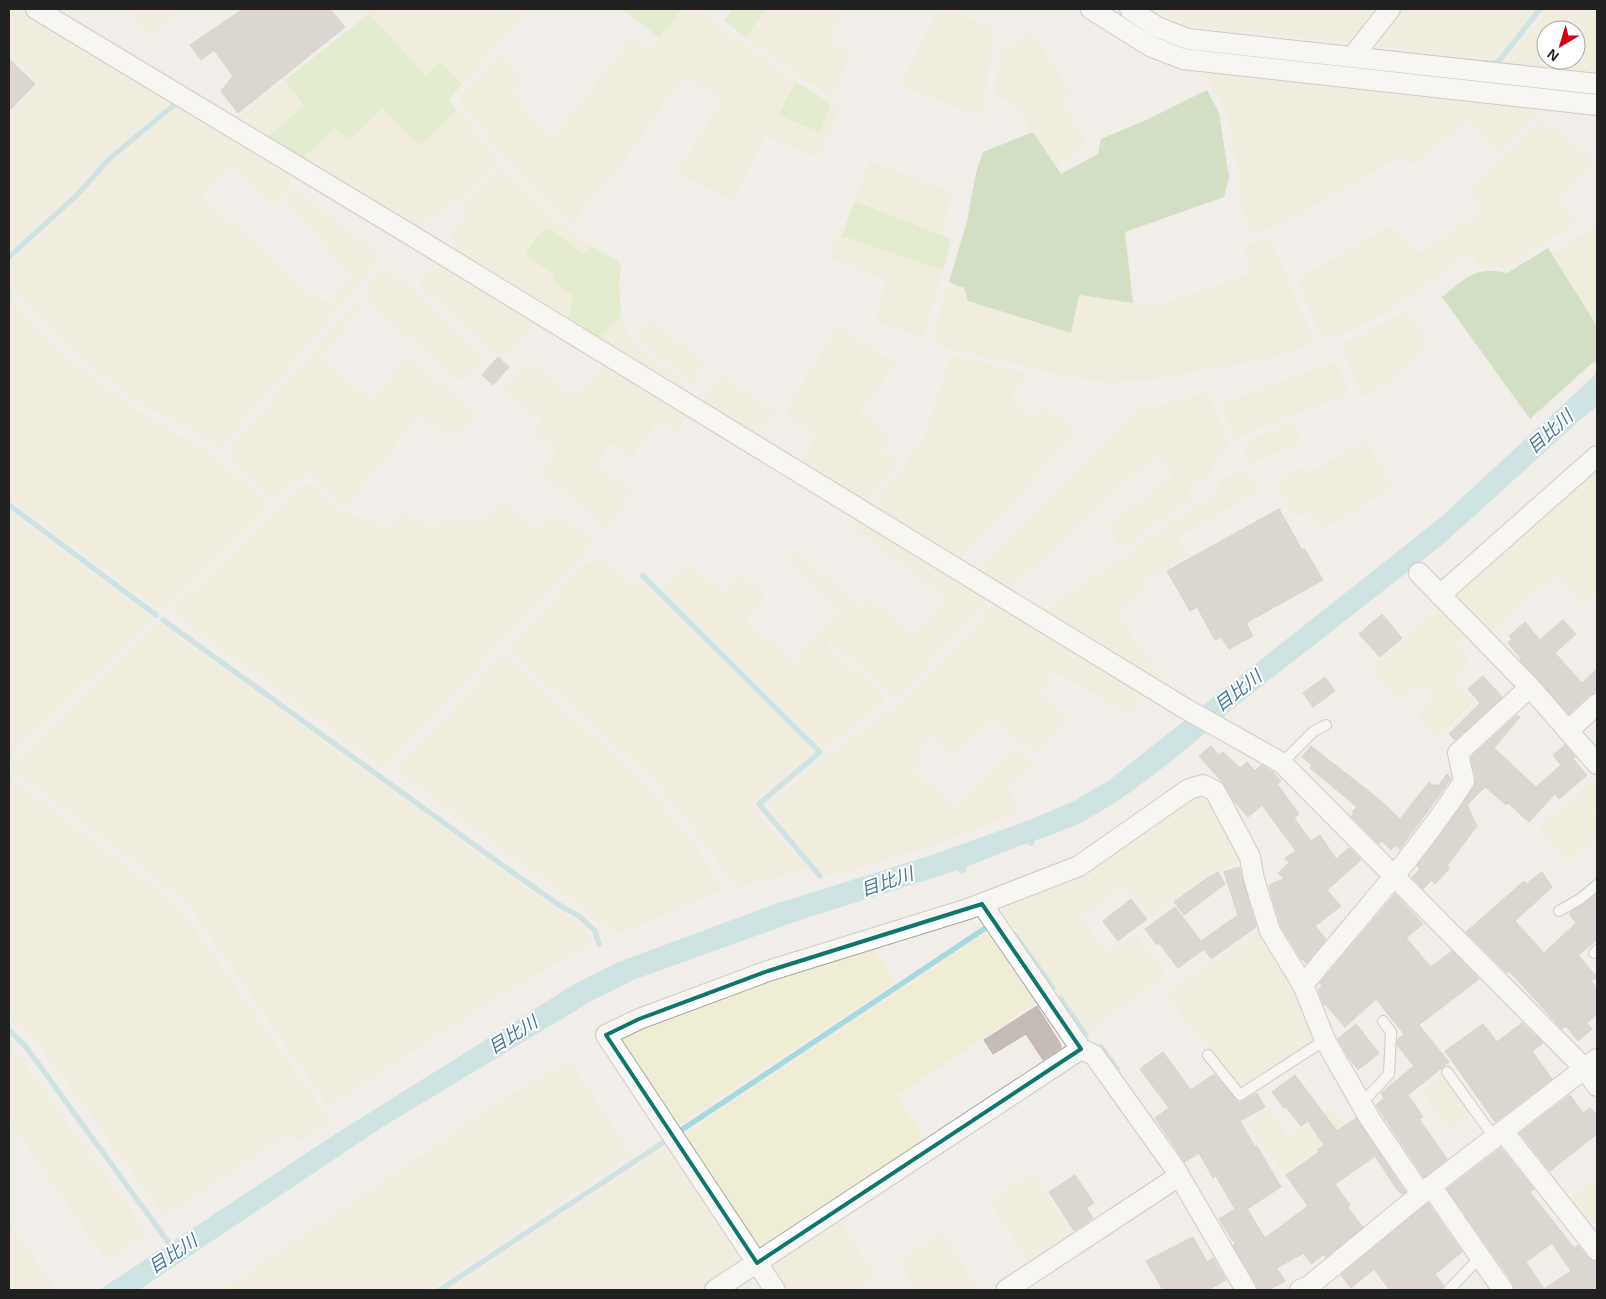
<svg xmlns="http://www.w3.org/2000/svg" width="1606" height="1299" font-family="Arial,'Noto Sans JP',sans-serif">
<style>
.farmland{fill:#efeed4;fill-rule:evenodd}
.grass{fill:#d3eaaf}
.forest{fill:#b2d09d}
.water{fill:#a9d8de}
.lines{fill:none;stroke-linecap:round;stroke-linejoin:round}
.stream{stroke:#a9d8de;stroke-width:5.5}
.building{fill:#c6bcb7;stroke:#c3b2aa;fill-rule:evenodd}
.service-casing{stroke:#a5a5a5;stroke-width:12}
.minor-casing{stroke:#a5a5a5;stroke-width:22}
.service{stroke:#fff;stroke-width:10}
.minor{stroke:#fff;stroke-width:20}
.marked{fill:none;stroke:#0f766e;stroke-width:4;stroke-linejoin:round}
.labels{text-anchor:middle;stroke-width:4;stroke-linejoin:round;paint-order:stroke}
.water-label{font-size:18px;font-style:italic;fill:#447899;stroke:#fff}
</style>
<rect width="100%" height="100%" fill="#f1ede8"/>
<g class="farmland">
<polygon points="9,9 22,9 173,101 106,156 75,191 9,252 9,115 40,82 9,53"/>
<polygon points="127,9 187,9 150,35"/>
<polygon points="364,9 493,9 501,16 511,9 530,9 462,84 442,62 426,76"/>
<polygon points="682,9 699,9 716,26 796,82 778,114 819,132 831,104 841,108 817,158 765,136 733,201 676,173 723,100 684,74 620,167 591,197 573,224 556,211 535,191 460,103 461,98 498,55 523,81 512,95 552,140 633,37 649,50"/>
<polygon points="766,9 845,9 827,40 852,54 832,96 806,80 746,37"/>
<polygon points="938,9 951,9 995,30 981,116 900,86"/>
<polygon points="1157,9 1379,9 1352,42 1194,26 1167,16"/>
<polygon points="1402,9 1535,9 1495,60 1377,46 1378,39"/>
<path d="M1548,9H1597V75L1505,65ZM1546,30H1576V60H1546Z"/>
<polygon points="1031,31 1072,93 1060,101 1088,145 1055,165 1018,109 1007,100 994,95 1000,54"/>
<polygon points="1201,69 1546,104 1499,152 1484,137 1469,118 1413,165 1399,157 1276,227 1251,232 1241,206 1239,177 1226,111 1217,92"/>
<polygon points="285,80 304,106 264,140 234,120"/>
<polygon points="179,105 288,171 293,185 273,206 231,166 201,198 279,264 310,295 330,303 353,275 286,202 294,190 381,257 219,449 199,432 138,402 69,348 9,284 9,265 60,217 112,161"/>
<polygon points="383,108 419,145 457,110 500,163 476,186 413,230 299,162 334,126 349,140"/>
<polygon points="1543,121 1593,160 1557,198 1576,223 1507,267 1481,268 1471,252 1387,312 1339,336 1336,333 1321,338 1297,279 1391,226 1421,254 1481,211 1471,191 1501,159"/>
<polygon points="870,161 952,192 942,236 854,201"/>
<polygon points="502,167 550,216 591,246 584,255 525,254 554,274 555,283 573,296 567,323 450,253 458,243 449,236 469,213 459,204 478,191"/>
<polygon points="1597,225 1597,326 1552,254"/>
<polygon points="837,234 943,270 923,338 875,321 886,280 830,258"/>
<polygon points="1270,238 1306,323 1316,343 1273,358 1150,380 1105,382 1080,379 997,360 946,348 935,342 933,335 949,282 1071,332 1079,295 1153,307 1250,274 1243,246"/>
<polygon points="439,259 537,319 502,359 418,283"/>
<polygon points="386,267 483,356 461,381 367,301 366,291"/>
<polygon points="9,297 61,354 130,406 214,457 267,504 266,510 161,611 9,498"/>
<polygon points="354,304 360,309 319,359 371,401 409,357 477,417 464,431 447,436 420,414 346,506 306,471 276,499 234,464 232,448"/>
<polygon points="1406,311 1428,343 1387,382 1362,397 1341,343 1367,332"/>
<polygon points="621,316 627,333 638,348 679,379 685,387 685,395 597,340"/>
<polygon points="648,320 704,362 691,383 685,375 644,344 636,334"/>
<polygon points="838,327 896,364 859,412 890,437 880,450 896,463 864,504 798,464 816,438 785,411"/>
<polygon points="951,355 1030,374 1011,398 1037,420 1047,408 1076,432 957,562 874,510 876,502 924,439"/>
<polygon points="1337,361 1349,391 1346,395 1256,429 1236,440 1221,404"/>
<polygon points="527,362 575,398 611,362 691,412 676,432 658,420 632,457 611,443 595,465 632,493 606,528 595,522 598,517 539,472 557,450 534,432 543,421 504,389"/>
<polygon points="721,375 775,413 756,437 701,403"/>
<polygon points="1207,392 1230,445 1221,451 1214,459 1212,476 1185,487 1193,498 1121,548 1107,527 1173,477 1157,453 1006,592 974,573 1145,404 1151,408"/>
<polygon points="1293,423 1302,443 1248,464 1243,446 1257,437"/>
<polygon points="1366,441 1393,487 1322,530 1308,511 1296,517 1276,483 1299,468 1308,473"/>
<polygon points="1597,463 1597,591 1585,605 1557,572 1491,632 1458,600 1458,588"/>
<polygon points="1234,474 1251,475 1258,491 1177,538 1187,556 1140,582 1146,591 1115,613 1161,677 1153,682 1042,613 1213,495 1219,487 1220,479"/>
<polygon points="306,482 345,514 375,521 386,530 389,529 405,512 427,527 435,526 442,520 478,522 487,518 502,501 538,530 550,516 589,533 593,539 590,546 384,767 172,611"/>
<polygon points="9,512 153,618 9,755"/>
<polygon points="859,517 991,596 901,693 893,695 830,640 826,645 885,698 883,702 824,749 663,590 688,564 723,594 741,574 765,595 746,621 794,663 840,609 788,559 796,550 858,607 867,597 913,637 946,598 852,526"/>
<polygon points="600,559 639,589 643,585 811,748 811,755 751,805 808,869 736,887 729,881 709,848 653,778 512,652 510,647 585,564"/>
<polygon points="998,601 1144,691 1130,713 1054,672 1038,694 1066,718 1034,753 994,718 954,755 933,734 914,754 921,760 913,770 955,809 1016,746 1037,765 1007,785 1018,809 1004,818 932,846 827,877 766,806 818,763 908,698"/>
<polygon points="1443,605 1469,631 1455,645 1470,660 1451,679 1473,702 1437,737 1417,716 1434,698 1420,683 1402,701 1371,670"/>
<polygon points="160,623 561,913 579,922 595,942 502,993 328,1106 186,901 10,767"/>
<polygon points="503,655 647,786 701,854 722,890 618,934 398,770"/>
<polygon points="9,777 179,907 330,1121 299,1142 291,1130 164,1216 37,1041 9,1014"/>
<polygon points="1591,783 1597,790 1597,805 1591,810 1597,817 1597,837 1569,861 1539,827"/>
<polygon points="1193,793 1207,796 1243,860 1204,877 1151,917 1125,884 1080,917 1107,954 1135,933 1166,975 1088,1031 1004,914 1002,905 1040,892 1086,869"/>
<polygon points="991,930 1039,1000 897,1096 929,1144 768,1250 755,1247 682,1136"/>
<polygon points="1261,931 1262,942 1288,974 1312,1038 1305,1048 1240,1089 1166,994"/>
<polygon points="870,945 896,982 676,1126 622,1046 624,1038 630,1031"/>
<polygon points="9,1046 16,1053 145,1230 144,1235 106,1260 9,1119"/>
<polygon points="571,1062 631,1155 427,1290 224,1290 513,1093"/>
<polygon points="1444,1075 1472,1113 1450,1129 1422,1091"/>
<polygon points="1332,1107 1345,1125 1285,1175 1253,1133 1249,1122 1267,1108 1290,1139"/>
<polygon points="669,1144 740,1251 738,1254 737,1266 700,1290 449,1290"/>
<polygon points="1033,1173 1073,1235 1030,1263 990,1201"/>
<polygon points="1597,1180 1597,1218 1584,1227 1565,1203"/>
<polygon points="837,1217 876,1277 855,1290 785,1290 771,1269 774,1258"/>
<polygon points="9,1222 56,1290 9,1290"/>
<polygon points="942,1233 979,1290 917,1290 898,1262"/>
</g>
<g class="grass">
<polygon points="623,9 682,9 659,38"/>
<polygon points="733,9 766,9 746,37 724,21"/>
<polygon points="369,14 426,76 441,62 462,84 449,100 457,110 419,145 383,108 349,140 334,127 299,162 264,140 304,106 285,80"/>
<polygon points="796,82 831,104 820,132 778,115"/>
<polygon points="854,201 951,239 943,270 842,236"/>
<polygon points="550,229 584,255 591,246 618,261 621,268 619,283 621,316 597,340 567,323 573,296 555,283 553,274 525,254 541,232"/>
</g>
<g class="forest">
<polygon points="1207,90 1219,113 1229,177 1224,197 1125,232 1133,303 1079,295 1071,333 968,301 964,288 949,282 967,221 976,173 983,152 1033,132 1061,174 1098,154 1101,139 1146,120"/>
<path d="M1548,248L1597,326V361L1591,364L1530,419L1442,297C1466,278 1475,266 1507,273Z"/>
</g>
<path class="water" d="M1597,373V406L1580,420L1442,545L1227,713L1220,721C1176,757 1134,794 1084,821C1068,829 1051,835 1034,841V845L1030,846L1027,843L966,867L967,871L960,874L958,870L800,920L636,979L593,1000L384,1126L139,1290H99L331,1137L576,983L616,963L772,905L935,854L1032,819L1074,801L1108,781L1441,517Z"/>
<g class="lines">
<g class="stream">
<polyline points="1302,62 1489,83"/>
<polyline points="1486,63 1491,64 1499,61 1540,9"/>
<polyline points="9,257 78,194 109,159 174,105"/>
<polyline points="9,505 156,615"/>
<polyline points="643,576 820,752 759,804 820,876"/>
<polyline points="163,620 512,872 562,907 579,916 595,931 599,944"/>
<polyline points="1015,935 1053,988"/>
<polyline points="1060,998 1086,1035"/>
<polyline points="9,1030 26,1047 163,1235"/>
<polyline points="1101,1047 1117,1069"/>
<polyline points="680,1131 987,927"/>
<polyline points="166,1239 174,1250"/>
<polyline points="440,1290 667,1140"/>
</g>
</g>
<g class="building">
<polygon points="243,9 330,9 345,27 238,113 221,91 233,76 214,50 201,60 190,45"/>
<polygon points="9,59 35,84 9,111"/>
<polygon points="498,357 509,367 493,385 482,375"/>
<polygon points="1279,509 1302,550 1304,548 1323,580 1246,623 1253,636 1229,649 1221,637 1215,640 1197,607 1190,611 1167,571"/>
<polygon points="1382,614 1402,638 1380,657 1359,634"/>
<polygon points="1563,620 1576,634 1555,653 1582,683 1597,669 1597,692 1589,695 1569,714 1520,660 1521,659 1508,643 1512,639 1509,636 1525,622 1540,640"/>
<polygon points="1483,676 1502,697 1455,740 1449,734 1480,703 1468,689"/>
<polygon points="1325,677 1335,691 1313,707 1303,693"/>
<polygon points="1517,715 1520,717 1494,748 1536,787 1561,765 1553,755 1565,745 1575,757 1573,759 1587,775 1559,799 1555,794 1529,822 1508,803 1506,805 1485,787 1467,805 1477,826 1447,866 1450,868 1435,884 1432,880 1423,889 1412,877 1420,869 1417,866 1474,787 1476,779 1471,757"/>
<polygon points="1211,746 1219,755 1223,752 1240,768 1247,762 1255,771 1261,765 1273,772 1281,781 1277,784 1299,814 1294,818 1311,841 1320,835 1336,859 1349,848 1361,860 1327,890 1341,906 1315,926 1326,939 1306,963 1303,959 1302,960 1281,926 1269,886 1273,883 1284,879 1278,873 1289,863 1285,858 1296,851 1262,805 1248,817 1233,800 1225,785 1199,756"/>
<polygon points="1311,746 1380,800 1400,819 1429,782 1434,786 1435,784 1438,786 1447,774 1451,779 1400,849 1395,845 1391,850 1382,841 1379,844 1351,816 1354,814 1352,812 1357,807 1310,768 1312,765 1302,757"/>
<polygon points="1239,867 1256,927 1211,959 1204,949 1178,968 1159,943 1157,945 1145,929 1175,907 1201,941 1238,915 1224,872"/>
<polygon points="1218,872 1225,884 1184,915 1174,902 1204,880"/>
<polygon points="1542,872 1552,887 1515,921 1544,953 1576,923 1569,914 1571,912 1584,904 1597,894 1597,940 1578,955 1597,977 1591,981 1597,988 1597,1014 1587,1023 1592,1029 1578,1041 1566,1026 1562,1029 1509,971 1507,973 1466,932 1524,881 1526,884"/>
<polygon points="1395,894 1423,924 1406,938 1431,967 1452,951 1479,979 1419,1025 1449,1062 1408,1095 1423,1117 1419,1119 1447,1159 1424,1177 1376,1105 1384,1098 1381,1093 1414,1066 1397,1045 1398,1039 1404,1034 1376,999 1345,1027 1325,1004 1324,1005 1318,990 1322,986 1320,983"/>
<polygon points="1131,899 1147,919 1118,941 1103,921"/>
<polygon points="1037,1006 1061,1045 1061,1048 1043,1060 1026,1034 993,1054 984,1040"/>
<polygon points="1522,1023 1543,1043 1532,1051 1552,1079 1495,1122 1445,1051 1483,1024 1497,1042"/>
<polygon points="1356,1024 1379,1053 1358,1070 1349,1058 1338,1039"/>
<polygon points="1163,1052 1191,1090 1214,1074 1239,1103 1257,1093 1265,1107 1240,1121 1255,1147 1257,1146 1281,1187 1247,1209 1265,1238 1308,1206 1286,1175 1319,1152 1317,1150 1324,1145 1308,1121 1301,1126 1286,1107 1284,1108 1272,1092 1295,1075 1337,1131 1356,1118 1405,1192 1402,1194 1399,1191 1398,1191 1375,1156 1371,1159 1335,1184 1350,1205 1347,1207 1363,1227 1326,1257 1324,1254 1311,1264 1304,1253 1277,1268 1285,1281 1268,1290 1258,1290 1256,1284 1233,1245 1235,1244 1219,1219 1235,1209 1216,1176 1213,1178 1199,1153 1185,1162 1155,1118 1169,1108 1140,1069"/>
<polygon points="1570,1095 1583,1113 1590,1108 1597,1115 1597,1134 1550,1171 1520,1133"/>
<path d="M1501,1148L1534,1189L1530,1192L1574,1248L1578,1245L1588,1258L1597,1262V1290H1515L1513,1283L1447,1189ZM1552,1243L1571,1271L1544,1289L1526,1262Z"/>
<polygon points="1075,1175 1094,1203 1086,1208 1093,1218 1074,1231 1049,1192"/>
<polygon points="1428,1203 1462,1252 1435,1274 1444,1286 1442,1290 1390,1290 1374,1269 1351,1288 1341,1275"/>
<polygon points="1193,1237 1207,1262 1213,1258 1226,1280 1208,1290 1163,1290 1146,1261"/>
</g>
<g class="lines">
<defs>
<g id="service">
<polyline points="1282,763 1314,731 1326,725"/>
<polyline points="1559,911 1580,899 1597,885"/>
<polyline points="1594,953 1597,950"/>
<polyline points="1208,1055 1240,1095 1325,1040"/>
<polyline points="1447,1072 1494,1137"/>
<polyline points="1361,1104 1389,1074 1391,1032 1383,1021"/>
<polyline points="1449,1290 1480,1257"/>
</g>
<g id="minor">
<polyline points="36,9 411,235 1186,709 1282,763 1585,1069 1597,1086"/>
<polyline points="1091,9 1150,46 1183,59 1597,105"/>
<polyline points="1130,9 1157,27 1188,39 1597,84"/>
<polyline points="1353,56 1390,9"/>
<polyline points="1419,573 1530,687 1597,764"/>
<polyline points="1440,595 1597,456"/>
<polyline points="1568,731 1597,704"/>
<polyline points="982,904 1081,1049 1094,1055 1174,1167 1246,1290"/>
<path d="M1303,985C1358,918 1417,854 1464,781L1458,753L1530,687"/>
<polyline points="1503,1131 1597,1250"/>
<polyline points="1431,1186 1503,1290"/>
<polyline points="715,1290 1081,1049"/>
<polyline points="775,1290 606,1035 639,1019 768,971 968,909 1079,866 1189,789 1203,785 1215,791 1250,857 1254,879 1270,931 1303,985 1325,1040 1370,1119 1421,1194"/>
<polyline points="1006,1290 1179,1176"/>
<polyline points="1300,1290 1309,1286 1421,1194 1597,1059"/>
</g>
</defs>
<use href="#service" class="service-casing"/>
<use href="#minor" class="minor-casing"/>
<use href="#service" class="service"/>
<use href="#minor" class="minor"/>
</g>
<path d="M0 0H1606V1299H0ZM982,904L1081,1049L757,1263L606,1035L639,1019L768,971Z" fill="#f1ede8" fill-opacity=".55" fill-rule="evenodd"/>
<path class="marked" d="M982,904L1081,1049L757,1263L606,1035L639,1019L768,971Z"/>
<g class="labels">
<g class="water-label">
<text transform="translate(1550 432) rotate(-42)" y="6">目比川</text>
<text transform="translate(1238 691) rotate(-38)" y="6">目比川</text>
<text transform="translate(887 882) rotate(-19)" y="6">目比川</text>
<text transform="translate(513 1035) rotate(-32)" y="6">目比川</text>
<text transform="translate(173 1254) rotate(-34)" y="6">目比川</text>
</g>
</g>
<rect width="1606" height="1299" fill="none" stroke="#212121" stroke-width="20"/>
<g transform="translate(1561 45) rotate(218)"><circle r="24" fill="#ffffff" stroke="#a6a6a6"/>
<path d="M0-4L9 19L0 12L-9 19Z" fill="#d10218"/>
<text y="-8" font-size="14" font-weight="bold" text-anchor="middle" fill="#212121">N</text>
</g>
</svg>
